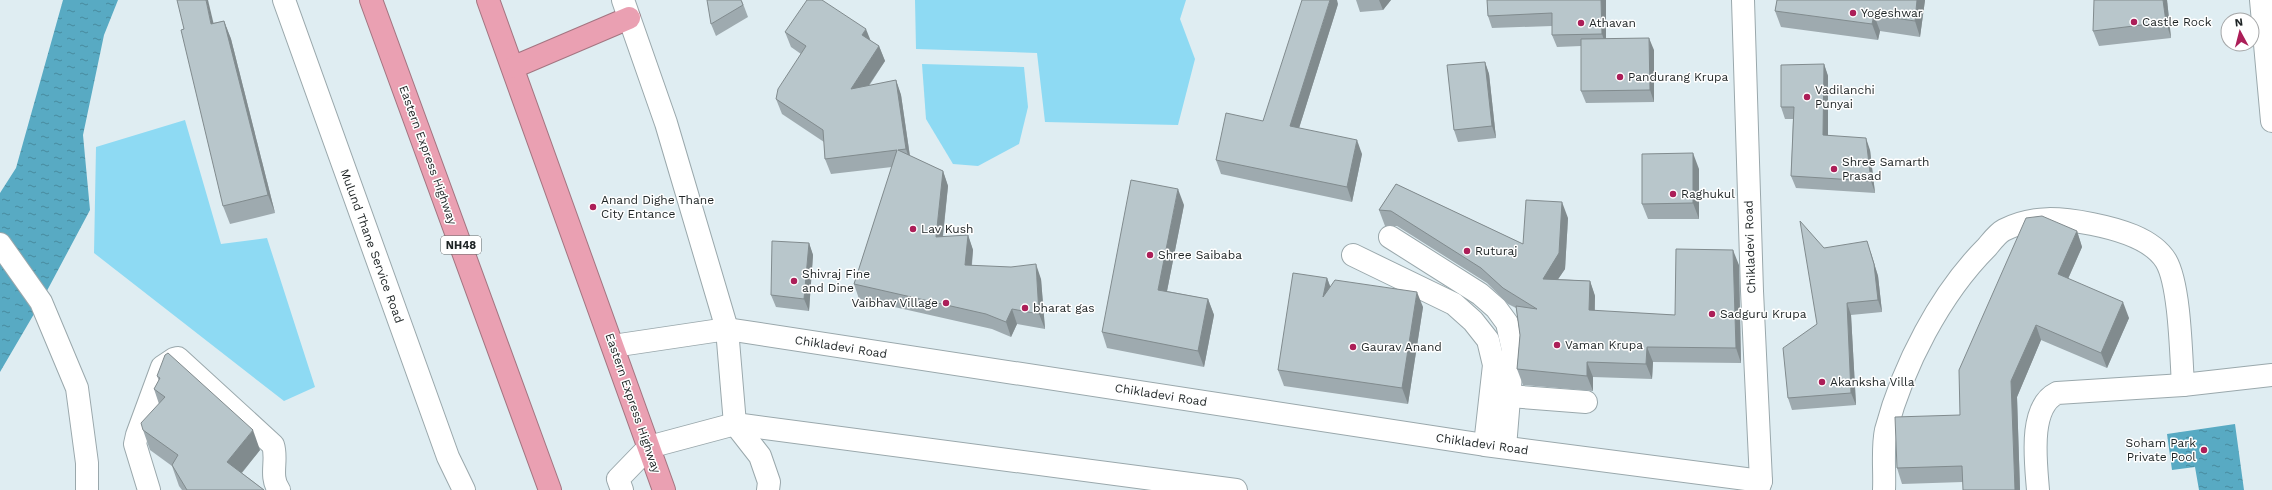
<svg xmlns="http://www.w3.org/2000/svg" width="2272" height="490" font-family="'Work Sans',sans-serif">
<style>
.green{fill:#8edaf3}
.water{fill:url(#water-ripples)}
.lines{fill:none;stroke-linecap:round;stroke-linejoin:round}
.street-casing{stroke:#9aa8ac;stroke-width:24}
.secondary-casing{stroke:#9aa8ac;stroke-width:24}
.highway-casing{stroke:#a37581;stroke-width:24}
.street{stroke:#fff;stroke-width:22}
.secondary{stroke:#fff;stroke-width:22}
.highway{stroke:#eaa0b2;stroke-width:22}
.wall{fill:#9eaaaf}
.shaded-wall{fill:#818b8e}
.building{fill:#b8c6cb;stroke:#818b8e}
.poi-dot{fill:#ac1e58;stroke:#fff;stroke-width:1.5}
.labels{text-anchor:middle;stroke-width:3;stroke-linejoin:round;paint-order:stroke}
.shield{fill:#fff;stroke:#626666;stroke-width:1}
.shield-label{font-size:11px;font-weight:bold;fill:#1e2425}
.poi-label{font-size:12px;fill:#1e2425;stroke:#fff;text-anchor:start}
.street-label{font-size:12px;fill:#1e2425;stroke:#fff}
</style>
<defs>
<pattern id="water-ripples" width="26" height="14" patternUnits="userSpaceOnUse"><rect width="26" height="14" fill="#58aac3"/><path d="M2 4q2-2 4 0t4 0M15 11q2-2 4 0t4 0" fill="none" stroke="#488a9e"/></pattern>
</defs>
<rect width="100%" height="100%" fill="#dfedf2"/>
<g class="green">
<polygon points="915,0 1186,0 1180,19 1195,59 1178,125 1045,122 1037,53 916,49"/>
<polygon points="922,64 1024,67 1028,107 1019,144 978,166 953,164 926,119"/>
<polygon points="185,120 221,244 267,238 315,387 284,401 94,253 96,147"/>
</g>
<g class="water">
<polygon points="63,0 118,0 104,35 83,135 90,210 41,302 0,372 0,193 16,168"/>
<polygon points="2235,424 2244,490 2199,490 2195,467 2172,470 2167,434"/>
</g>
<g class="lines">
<defs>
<g id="street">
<polyline points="1743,0 1752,291 1761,481 1758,490"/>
<polyline points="2261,0 2272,121"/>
<polyline points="1390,237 1480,294 1496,308 1507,323 1513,350 1505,447"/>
<polyline points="1353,255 1454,304 1473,321 1488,340 1494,365 1485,445"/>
<polyline points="613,346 727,329 1485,445 1761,481"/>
<polyline points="1509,396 1586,402"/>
<polyline points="735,424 1236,490"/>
<path d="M149,490L135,444L137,435L162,367L174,359L178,358L273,445C278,460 269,476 279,490"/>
<path d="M1884,490C1885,471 1882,448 1886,430C1903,366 1940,294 1987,247C1992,241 1998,233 2004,230C2033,215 2061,218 2092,224C2117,229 2152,238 2166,261C2180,285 2181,355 2183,385"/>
<path d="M2038,490C2036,463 2028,407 2057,393L2183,385L2272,375"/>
</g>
<g id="secondary">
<polyline points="284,0 448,457 464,490"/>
<polyline points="623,0 666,123 727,329 735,424 760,456 769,482 768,490"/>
<polyline points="0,244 41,302 77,388 87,463 87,490"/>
<polyline points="622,490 618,479 649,447 735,424"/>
</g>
<g id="highway">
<polyline points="371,0 550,490"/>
<polyline points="488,0 664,490"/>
<polyline points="514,67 629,18"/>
</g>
</defs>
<use href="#street" class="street-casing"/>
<use href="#secondary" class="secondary-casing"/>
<use href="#highway" class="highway-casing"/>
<use href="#street" class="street"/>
<use href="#secondary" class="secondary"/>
<use href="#highway" class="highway"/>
</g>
<g class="wall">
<polygon points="1356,0 1391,0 1383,10 1360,12"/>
<polygon points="1487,0 1606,0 1606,39 1654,50 1654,102 1586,103 1581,91 1581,46 1557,47 1552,35 1552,26 1492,28 1488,16"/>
<polygon points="1777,0 1925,0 1920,37 1880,31 1878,40 1781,27 1775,11"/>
<polygon points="2167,0 2171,38 2099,46 2093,31"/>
<polygon points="742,1 748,17 716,36 711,24"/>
<polygon points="1338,4 1299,128 1362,154 1352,202 1221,174 1216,160 1263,121"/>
<polygon points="224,21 231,39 275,213 230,224 223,206 213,23"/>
<polygon points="785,32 871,41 879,46 885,61 869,86 896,80 901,95 910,156 943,171 948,186 943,237 968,235 973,250 972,265 1041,279 1045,329 1017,324 1011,337 992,329 859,299 854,284 892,167 831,174 825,159 824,142 782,114 776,99 801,54 791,47"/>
<polygon points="1485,62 1489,74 1496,138 1458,142 1454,130"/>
<polygon points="1824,64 1828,76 1828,135 1870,150 1875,193 1796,188 1791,176 1793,119 1785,119 1781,107"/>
<polygon points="1699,169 1699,219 1648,219 1642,204"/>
<polygon points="1396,184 1523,244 1568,218 1565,269 1558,279 1590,281 1595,296 1595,311 1675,315 1739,265 1741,363 1653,362 1652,379 1593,377 1593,391 1523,385 1517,369 1520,335 1516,308 1508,304 1487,283 1397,226 1385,226 1379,210"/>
<polygon points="1184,205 1167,291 1208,299 1214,315 1204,367 1107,348 1102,332"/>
<polygon points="2077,231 2082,247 2068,279 2129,318 2107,368 2041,340 2017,397 2020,490 1963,490 1963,482 1902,484 1897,468 1960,415"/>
<polygon points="809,243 813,255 809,311 776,307 771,295"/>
<polygon points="1824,248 1871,253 1878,276 1882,312 1851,315 1856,405 1792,410 1788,398 1817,324"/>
<polygon points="1327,278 1330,286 1423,307 1408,404 1284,386 1278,370"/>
<polygon points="157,376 260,450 242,473 264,490 182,490 179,486 172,466 150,450 143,430 159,404 154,389 159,381"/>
</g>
<g class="shaded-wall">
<polygon points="206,0 208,0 218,42 211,24"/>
<polygon points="1330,0 1337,0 1338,4 1295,141 1290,126"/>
<polygon points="1379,0 1391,0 1383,10"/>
<polygon points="1601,0 1606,0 1606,46 1602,34"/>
<polygon points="1917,0 1925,0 1920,37 1915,21"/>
<polygon points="2163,0 2167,0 2171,38 2166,22"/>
<polygon points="1874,15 1880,31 1878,40 1872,24"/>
<polygon points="224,21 231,39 275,213 268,195"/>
<polygon points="866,29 872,44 862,35"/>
<polygon points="1649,38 1654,50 1654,102 1650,90"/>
<polygon points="879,46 885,61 856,104 851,89"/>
<polygon points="1485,62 1489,74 1496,138 1492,126"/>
<polygon points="1824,64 1828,76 1828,147 1823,135"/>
<polygon points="896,80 901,95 911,164 906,149"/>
<polygon points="1866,138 1870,150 1875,193 1871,181"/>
<polygon points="1357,140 1362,154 1352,202 1347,187"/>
<polygon points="1693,153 1699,169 1699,219 1693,203"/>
<polygon points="943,171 948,186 941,252 936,237"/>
<polygon points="1178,189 1184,205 1164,306 1158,290"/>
<polygon points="1562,202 1568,218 1565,269 1548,294 1543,279"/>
<polygon points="2077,231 2082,247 2063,290 2058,274"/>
<polygon points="968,235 973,250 970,280 965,265"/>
<polygon points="1867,241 1878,276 1882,312 1878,300"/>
<polygon points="809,243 813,255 809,311 804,299"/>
<polygon points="1733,250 1739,265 1741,363 1736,348"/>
<polygon points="1036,264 1041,279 1045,329 1039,314"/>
<polygon points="1327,278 1333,294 1323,297"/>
<polygon points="1590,281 1595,296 1594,326 1589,310"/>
<polygon points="1417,292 1423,307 1408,404 1402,388"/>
<polygon points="1208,299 1214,315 1204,367 1198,351"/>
<polygon points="2123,302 2129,318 2107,368 2101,353"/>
<polygon points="1847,303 1851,315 1856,405 1851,393"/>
<polygon points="1012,309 1017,324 1011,337 1006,322"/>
<polygon points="2036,325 2041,340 2017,397 2020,490 2015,490 2011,381"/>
<polygon points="1647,347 1653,362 1652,379 1646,364"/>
<polygon points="1587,362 1593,377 1593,391 1587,376"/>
<polygon points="253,430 260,450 234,482 227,462"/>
</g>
<g class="building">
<polygon points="177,0 206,0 211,24 224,21 268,195 223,206 181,30 184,29"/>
<polygon points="707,0 741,0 743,5 711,24"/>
<polygon points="807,0 822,0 866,29 862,35 879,46 851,89 896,80 906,149 898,150 943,171 936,237 968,235 965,265 1011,267 1036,264 1039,314 1012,309 1006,322 986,314 854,284 897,150 825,159 823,130 776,99 778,89 806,46 785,32"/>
<polygon points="1302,0 1330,0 1290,126 1357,140 1347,187 1216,160 1226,113 1263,121"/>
<polygon points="1487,0 1601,0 1602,34 1552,35 1552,13 1488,16"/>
<polygon points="1777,0 1917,0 1915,21 1874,15 1872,24 1775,11"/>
<polygon points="2094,0 2163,0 2166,22 2093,31"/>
<polygon points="1649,38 1650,90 1581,91 1581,39"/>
<polygon points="1485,62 1492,126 1454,130 1447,65"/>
<polygon points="1824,64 1823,135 1866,138 1871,181 1791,176 1794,107 1781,107 1781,65"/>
<polygon points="1693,153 1693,203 1642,204 1642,154"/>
<polygon points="1131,180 1178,189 1158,290 1208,299 1198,351 1102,332"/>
<polygon points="1396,184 1523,244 1526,200 1562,202 1559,253 1543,279 1590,281 1589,310 1675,315 1676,249 1733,250 1736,348 1647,347 1646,364 1587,362 1587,376 1517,369 1520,335 1516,306 1537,309 1503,288 1481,268 1391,211 1379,210"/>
<polygon points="2042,216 2077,231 2058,274 2123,302 2101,353 2036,325 2011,381 2015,490 1963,490 1962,466 1897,468 1895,417 1960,415 1959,370 2026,218"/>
<polygon points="1800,221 1824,248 1867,241 1874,264 1878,300 1847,303 1851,393 1788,398 1783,348 1817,324"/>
<polygon points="772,241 809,243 804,299 771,295"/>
<polygon points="1293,273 1327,278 1323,297 1335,280 1417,292 1402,388 1278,370"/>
<polygon points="168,353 253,430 227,462 264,490 187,490 172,465 178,455 143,430 141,423 165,397 154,389 160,378 157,376 165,355"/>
</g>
<g class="poi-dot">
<circle cx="1853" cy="13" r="4"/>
<circle cx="2134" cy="22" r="4"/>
<circle cx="1581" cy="23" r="4"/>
<circle cx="1620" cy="77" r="4"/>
<circle cx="1807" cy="97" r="4"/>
<circle cx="1834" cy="169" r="4"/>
<circle cx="1673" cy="194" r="4"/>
<circle cx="593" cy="207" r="4"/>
<circle cx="913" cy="229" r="4"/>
<circle cx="1467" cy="251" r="4"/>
<circle cx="1150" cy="255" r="4"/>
<circle cx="794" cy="281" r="4"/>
<circle cx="946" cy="303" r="4"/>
<circle cx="1025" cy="308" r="4"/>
<circle cx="1712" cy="314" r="4"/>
<circle cx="1557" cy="345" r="4"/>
<circle cx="1353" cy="347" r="4"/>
<circle cx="1822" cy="382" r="4"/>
<circle cx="2204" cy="450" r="4"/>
</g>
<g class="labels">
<rect class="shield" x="441" y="236" width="40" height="18" rx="3"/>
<g class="shield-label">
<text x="461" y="249">NH48</text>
</g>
<g class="poi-label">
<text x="1861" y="17">Yogeshwar</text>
<text x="2142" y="26">Castle Rock</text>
<text x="1589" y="27">Athavan</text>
<text x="1628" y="81">Pandurang Krupa</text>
<text x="1815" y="94">Vadilanchi<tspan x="1815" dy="14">Punyai</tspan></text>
<text x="1842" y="166">Shree Samarth<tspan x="1842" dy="14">Prasad</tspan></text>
<text x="1681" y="198">Raghukul</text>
<text x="601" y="204">Anand Dighe Thane<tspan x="601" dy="14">City Entance</tspan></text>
<text x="921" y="233">Lav Kush</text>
<text x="1475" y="255">Ruturaj</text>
<text x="1158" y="259">Shree Saibaba</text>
<text x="802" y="278">Shivraj Fine<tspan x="802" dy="14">and Dine</tspan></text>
<text x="938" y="307" text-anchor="end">Vaibhav Village</text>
<text x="1033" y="312">bharat gas</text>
<text x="1720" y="318">Sadguru Krupa</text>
<text x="1565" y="349">Vaman Krupa</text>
<text x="1361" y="351">Gaurav Anand</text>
<text x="1830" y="386">Akanksha Villa</text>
<text x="2196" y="447" text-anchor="end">Soham Park<tspan x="2196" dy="14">Private Pool</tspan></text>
</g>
<g class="street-label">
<text transform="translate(428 155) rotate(70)" y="4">Eastern Express Highway</text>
<text transform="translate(372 246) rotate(70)" y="4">Mulund Thane Service Road</text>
<text transform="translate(1750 247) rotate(-92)" y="4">Chikladevi Road</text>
<text transform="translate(841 347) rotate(9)" y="4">Chikladevi Road</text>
<text transform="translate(1161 395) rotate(9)" y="4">Chikladevi Road</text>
<text transform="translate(633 403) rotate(71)" y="4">Eastern Express Highway</text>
<text transform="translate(1482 444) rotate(8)" y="4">Chikladevi Road</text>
</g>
</g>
<g transform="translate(2240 32) rotate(353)"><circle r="19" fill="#ffffff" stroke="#a5a7a8"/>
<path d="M0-3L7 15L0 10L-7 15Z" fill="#ac1e58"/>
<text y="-6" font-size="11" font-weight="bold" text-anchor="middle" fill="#1e2425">N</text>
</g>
</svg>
